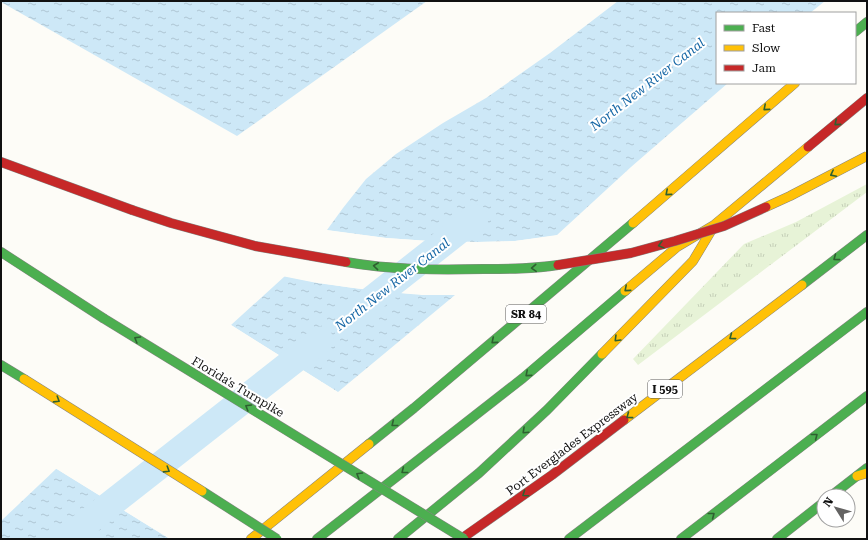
<svg xmlns="http://www.w3.org/2000/svg" width="868" height="540" font-family="'Roboto Serif',serif">
<style>
.grass{fill:url(#grass-tufts)}
.water{fill:url(#water-ripples)}
.pier{fill:#fdfcf7}
.lines{fill:none;stroke-linecap:round;stroke-linejoin:round}
.canal{stroke:#cde8f7;stroke-width:27}
.fast-casing{stroke:#858482;stroke-width:10}
.slow-casing{stroke:#858482;stroke-width:10}
.jam-casing{stroke:#858482;stroke-width:10}
.fast{stroke:#4caf50;stroke-width:9}
.slow{stroke:#ffc107;stroke-width:9}
.jam{stroke:#c62828;stroke-width:9}
.fast-bridge-casing{stroke:#858482;stroke-width:10;stroke-linecap:butt}
.slow-bridge-casing{stroke:#858482;stroke-width:10;stroke-linecap:butt}
.jam-bridge-casing{stroke:#858482;stroke-width:10;stroke-linecap:butt}
.fast-bridge{stroke:#4caf50;stroke-width:9}
.slow-bridge{stroke:#ffc107;stroke-width:9}
.jam-bridge{stroke:#c62828;stroke-width:9}
.oneway{stroke:#2e6030}
.labels{text-anchor:middle;stroke-width:4;stroke-linejoin:round;paint-order:stroke}
.shield{fill:#fff;stroke:#585858;stroke-width:1}
.shield-label{font-size:11px;font-weight:bold;fill:#111}
.street-label{font-size:12px;fill:#111;stroke:#fff}
.water-label{font-size:13px;font-style:italic;fill:#1768a6;stroke:#fff}
</style>
<defs>
<pattern id="grass-tufts" width="24" height="20" patternUnits="userSpaceOnUse"><rect width="24" height="20" fill="#e7f3d7"/><path d="M3 7l-1-3M5 7V3M7 7l1-3M15 17l-1-3M17 17v-4M19 17l1-3" fill="none" stroke="#c5cfb8"/></pattern>
<pattern id="water-ripples" width="26" height="14" patternUnits="userSpaceOnUse"><rect width="26" height="14" fill="#cde8f7"/><path d="M2 4q2-2 4 0t4 0M15 11q2-2 4 0t4 0" fill="none" stroke="#afc6d3"/></pattern>
</defs>
<rect width="100%" height="100%" fill="#fdfcf7"/>
<polygon class="grass" points="867,184 867,192 638,365 633,359 744,244 796,222"/>
<g class="water">
<polygon points="1,1 427,1 237,136 1,2"/>
<polygon points="618,1 825,1 810,13 717,13 717,83 728,83 631,167 557,235 515,241 477,242 429,241 386,238 327,230 343,208 366,179 396,154 443,123 486,98 550,53"/>
<path d="M285,276C340,288 398,295 455,295L338,392L231,325Z"/>
<polygon points="56,469 57,469 170,539 1,539 1,521"/>
</g>
<g class="pier">
<polygon points="325,230 386,238 429,241 477,242 515,241 561,235 558,237 515,243 477,244 429,243 353,236 327,232"/>
<polygon points="285,274 318,281 377,289 422,293 455,293 457,295 422,295 377,291 317,283 282,276"/>
<polygon points="230,324 231,325 339,393 336,394 230,327"/>
<polygon points="56,467 171,537 172,539 170,539 55,468"/>
</g>
<g class="lines">
<g class="canal">
<polyline points="353,314 475,218"/>
<polyline points="66,539 320,340"/>
</g>
<defs>
<g id="fast">
<polyline points="855,32 867,22"/>
<polyline points="1,252 103,318"/>
<polyline points="802,285 867,235"/>
<polyline points="1,365 24,379"/>
<polyline points="369,444 414,408 633,223"/>
<polyline points="831,496 867,468"/>
<polyline points="317,539 523,378 625,291"/>
<polyline points="398,539 479,473 547,410 602,354"/>
<polyline points="569,539 867,312"/>
<polyline points="681,539 867,396"/>
<polyline points="777,539 824,502"/>
</g>
<g id="slow">
<polyline points="633,223 795,83"/>
<polyline points="625,291 677,247 714,225 808,147"/>
<polyline points="602,354 693,261 714,226"/>
<polyline points="624,420 802,285"/>
<polyline points="857,476 867,473"/>
<polyline points="251,539 369,444"/>
</g>
<g id="jam">
<polyline points="808,147 867,98"/>
<polyline points="1,162 132,210"/>
<polyline points="461,539 552,475 624,420"/>
</g>
</defs>
<use href="#fast" class="fast-casing"/>
<use href="#slow" class="slow-casing"/>
<use href="#jam" class="jam-casing"/>
<use href="#fast" class="fast"/>
<use href="#slow" class="slow"/>
<use href="#jam" class="jam"/>
<defs>
<g id="fast-bridge">
<path d="M346,262C391,270 438,270 484,269C509,269 533,269 558,265"/>
<polyline points="103,318 464,539"/>
<polyline points="202,491 277,539"/>
</g>
<g id="slow-bridge">
<polyline points="766,207 790,196 867,156"/>
<polyline points="24,379 202,491"/>
</g>
<g id="jam-bridge">
<polyline points="132,210 171,223 255,246 346,262"/>
<polyline points="558,265 631,253 675,241 724,226 766,207"/>
</g>
</defs>
<use href="#fast-bridge" class="fast-bridge-casing"/>
<use href="#slow-bridge" class="slow-bridge-casing"/>
<use href="#jam-bridge" class="jam-bridge-casing"/>
<use href="#fast-bridge" class="fast-bridge"/>
<use href="#slow-bridge" class="slow-bridge"/>
<use href="#jam-bridge" class="jam-bridge"/>
</g>
<defs><path id="oneway-chevron" d="M-2-3.5L2.5 0L-2 3.5" fill="none" stroke-width="1.6" stroke-linecap="round" stroke-linejoin="round"/></defs>
<g class="oneway">
<use href="#oneway-chevron" transform="translate(766 108) rotate(139)"/>
<use href="#oneway-chevron" transform="translate(837 123) rotate(140)"/>
<use href="#oneway-chevron" transform="translate(833 174) rotate(153)"/>
<use href="#oneway-chevron" transform="translate(668 193) rotate(139)"/>
<use href="#oneway-chevron" transform="translate(661 245) rotate(165)"/>
<use href="#oneway-chevron" transform="translate(836 258) rotate(143)"/>
<use href="#oneway-chevron" transform="translate(376 266) rotate(-174)"/>
<use href="#oneway-chevron" transform="translate(534 268) rotate(177)"/>
<use href="#oneway-chevron" transform="translate(627 289) rotate(139)"/>
<use href="#oneway-chevron" transform="translate(732 337) rotate(143)"/>
<use href="#oneway-chevron" transform="translate(137 339) rotate(-149)"/>
<use href="#oneway-chevron" transform="translate(617 339) rotate(135)"/>
<use href="#oneway-chevron" transform="translate(494 341) rotate(140)"/>
<use href="#oneway-chevron" transform="translate(528 374) rotate(139)"/>
<use href="#oneway-chevron" transform="translate(57 400) rotate(32)"/>
<use href="#oneway-chevron" transform="translate(248 407) rotate(-149)"/>
<use href="#oneway-chevron" transform="translate(629 416) rotate(143)"/>
<use href="#oneway-chevron" transform="translate(394 424) rotate(141)"/>
<use href="#oneway-chevron" transform="translate(525 431) rotate(137)"/>
<use href="#oneway-chevron" transform="translate(815 436) rotate(-38)"/>
<use href="#oneway-chevron" transform="translate(167 470) rotate(32)"/>
<use href="#oneway-chevron" transform="translate(404 471) rotate(142)"/>
<use href="#oneway-chevron" transform="translate(359 475) rotate(-149)"/>
<use href="#oneway-chevron" transform="translate(525 494) rotate(145)"/>
<use href="#oneway-chevron" transform="translate(712 515) rotate(-38)"/>
</g>
<g class="labels">
<g class="shield">
<rect x="506" y="305" width="40" height="18" rx="3"/>
<rect x="648" y="380" width="34" height="18" rx="3"/>
</g>
<g class="shield-label">
<text x="526" y="318">SR 84</text>
<text x="665" y="393">I 595</text>
</g>
<g class="street-label">
<text transform="translate(238 387) rotate(31)" y="4">Florida's Turnpike</text>
<text transform="translate(572 444) rotate(-37)" y="4">Port Everglades Expressway</text>
</g>
<g class="water-label">
<text transform="translate(647 84) rotate(-38)" y="5">North New River Canal</text>
<text transform="translate(392 284) rotate(-38)" y="5">North New River Canal</text>
</g>
</g>
<rect width="868" height="540" fill="none" stroke="#111111" stroke-width="4"/>
<rect x="716" y="12" width="140" height="72" fill="#ffffff" stroke="#a0a0a0"/>
<rect x="724" y="25" width="20" height="6" fill="#4caf50" stroke="#a0a0a0"/>
<text x="752" y="32" font-size="12" fill="#111111">Fast</text>
<rect x="724" y="45" width="20" height="6" fill="#ffc107" stroke="#a0a0a0"/>
<text x="752" y="52" font-size="12" fill="#111111">Slow</text>
<rect x="724" y="65" width="20" height="6" fill="#c62828" stroke="#a0a0a0"/>
<text x="752" y="72" font-size="12" fill="#111111">Jam</text>
<g transform="translate(836 508) rotate(307)"><circle r="19" fill="#ffffff" stroke="#a0a0a0"/>
<path d="M0-3L7 15L0 10L-7 15Z" fill="#646362"/>
<text y="-6" font-size="11" font-weight="bold" text-anchor="middle" fill="#111111">N</text>
</g>
</svg>
